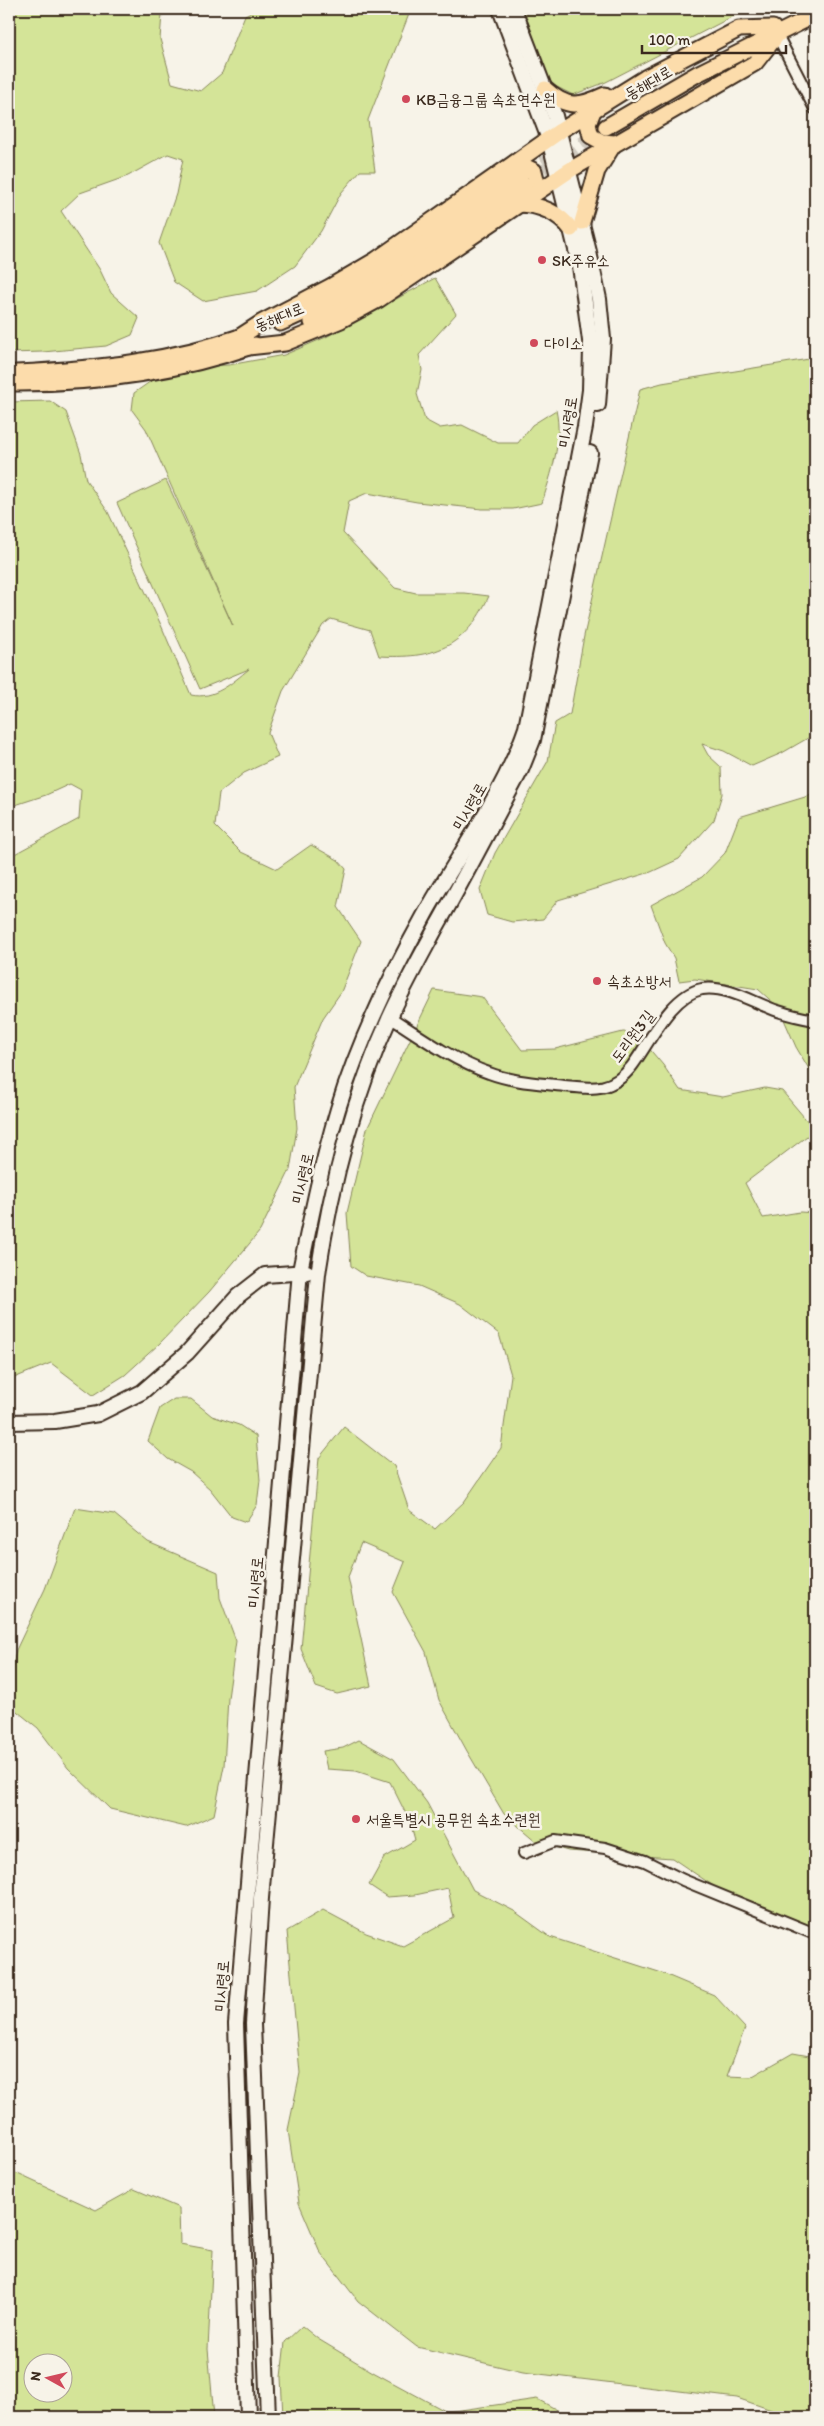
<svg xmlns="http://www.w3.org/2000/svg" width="824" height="2426" font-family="Itim,'Poor Story',sans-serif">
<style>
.green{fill:#d4e498;stroke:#88875b;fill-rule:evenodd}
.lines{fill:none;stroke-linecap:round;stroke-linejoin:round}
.primary-tunnel{stroke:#d1cbc0;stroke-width:15;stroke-dasharray:15 8;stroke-linecap:butt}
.street-casing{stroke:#3b2a1e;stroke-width:14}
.secondary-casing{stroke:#3b2a1e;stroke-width:18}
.primary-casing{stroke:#3b2a1e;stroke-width:19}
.street{stroke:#f7f3e8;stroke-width:10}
.secondary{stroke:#f7f3e8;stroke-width:14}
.primary{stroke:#fcdcab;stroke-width:15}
.poi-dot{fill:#d1495b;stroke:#f7f3e8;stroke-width:2}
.labels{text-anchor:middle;stroke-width:5;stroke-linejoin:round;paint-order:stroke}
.street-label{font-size:16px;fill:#3b2a1e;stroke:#f7f3e8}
.poi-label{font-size:16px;fill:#3b2a1e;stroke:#f7f3e8;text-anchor:start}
</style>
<rect width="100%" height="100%" fill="#f7f3e8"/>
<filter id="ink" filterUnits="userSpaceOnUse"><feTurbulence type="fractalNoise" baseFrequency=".02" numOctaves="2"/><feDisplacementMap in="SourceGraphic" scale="10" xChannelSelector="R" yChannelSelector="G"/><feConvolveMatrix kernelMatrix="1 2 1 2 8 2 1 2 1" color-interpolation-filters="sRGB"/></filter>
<g filter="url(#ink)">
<g class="green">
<polygon points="9,9 160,9 162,14 160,39 172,83 201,91 222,73 245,15 257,9 302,9 352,15 363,9 411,9 368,120 375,171 360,171 341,193 321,231 295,266 257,291 203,301 174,282 159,243 176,194 183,159 168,154 128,176 80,193 61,211 100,270 111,293 139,318 132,335 106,346 43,352 9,353"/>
<polygon points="522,9 747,9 606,82 573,95 549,83"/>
<path d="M435,278L456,314L419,355L422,370L417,394L425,420L440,428L462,425L498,443H518L532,425L556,410C563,441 551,474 542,503L513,509H482L417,502L367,493L349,501L343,533L395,588L416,593H464L489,596C465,648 434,659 379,656L370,630L331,619L323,625L283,691L268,733L278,757L244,773L219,793L215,826L241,852L277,869L311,845L338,860L346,869L338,907L361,941L341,992L323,1018L294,1087L297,1128L290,1170L260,1231L209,1292L159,1344L125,1375L93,1395L51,1363L9,1380V857L79,819L81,790L70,784L46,795L9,807V402L50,401L66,412L81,454L86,480L108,512L161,625L191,695C214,700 232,683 249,669L200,689L117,503L166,480L233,626L146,429L132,410L134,393L154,379L199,366L229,365L284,355L326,337Z"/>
<polygon points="815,358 815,734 782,753 752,766 724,751 702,744 708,755 721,767 722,794 714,820 679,859 651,872 558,900 543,919 512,922 487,915 480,890 495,853 548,761 555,723 570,714 584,636 640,389 662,383"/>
<polygon points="815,794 815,1079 796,1047 779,1008 758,989 695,979 679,981 674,958 665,943 651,905 702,877 725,853 739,817"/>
<polygon points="434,990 482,997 522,1050 555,1049 623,1032 636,1033 663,1065 680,1090 723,1097 765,1088 782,1091 815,1130 745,1183 763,1218 800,1212 815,1213 815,1931 718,1889 672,1858 568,1851 537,1842 504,1814 467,1751 439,1700 426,1652 393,1592 405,1562 361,1543 348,1577 371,1686 337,1694 316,1687 301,1649 319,1458 344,1427 394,1466 409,1510 435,1529 464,1502 501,1448 511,1375 499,1334 460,1304 419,1286 366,1276 351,1266 347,1213 367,1129"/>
<polygon points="174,1399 191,1399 212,1416 239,1425 256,1436 260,1480 257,1505 246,1522 232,1517 210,1489 191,1472 168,1459 148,1441 160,1408"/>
<polygon points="75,1508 114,1514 148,1542 218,1572 220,1598 236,1641 228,1698 224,1766 214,1815 186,1827 110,1809 68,1768 38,1728 13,1708 10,1683 16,1650 45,1589"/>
<polygon points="359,1740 394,1759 427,1803 473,1890 514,1911 550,1937 662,1973 714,1995 745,2028 727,2076 751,2077 793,2053 815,2057 815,2416 789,2416 737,2398 523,2372 417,2347 358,2301 320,2252 299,2203 288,2130 300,2073 287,1931 323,1910 366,1933 403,1946 454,1918 448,1888 415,1895 387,1897 369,1885 384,1858 415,1840 410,1822 390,1782 356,1771 327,1769 323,1751 343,1748"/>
<path d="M9,2170L96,2210L134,2189L179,2208L180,2244L213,2250L208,2349L214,2417H9ZM32,2364H62V2394H32Z"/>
<polygon points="302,2326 318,2339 373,2372 447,2412 537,2399 561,2412 563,2417 283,2417 281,2377 285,2342"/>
</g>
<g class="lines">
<g class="primary-tunnel">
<polyline points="522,173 562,147"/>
<polyline points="526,185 602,130"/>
</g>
<defs>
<g id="street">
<polyline points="775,31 815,109"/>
<path d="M390,1017C419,1036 456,1062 489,1073C513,1082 539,1083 564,1086C593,1089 612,1092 632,1066C650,1042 671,995 702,989C727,985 756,1004 778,1011C790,1015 803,1018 815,1020"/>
<polyline points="524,1853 555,1841 605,1848 645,1861 683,1880 815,1934"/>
</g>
<g id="secondary">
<polyline points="514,9 555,116 589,252 599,299 603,339 598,405"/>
<polyline points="9,1422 55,1421 98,1414 142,1392 187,1353 238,1296 265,1275 307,1272"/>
<path d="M248,2417L236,2024L300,1271C311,1217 322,1162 338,1109C358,1043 390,977 424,916C458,854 503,796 526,728L585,427L590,390L591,348L580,266L549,139L500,9"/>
<path d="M268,2417L253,2024L261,1898L318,1274C331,1185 353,1098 390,1017C404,986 421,956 437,926C466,875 493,822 521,770L533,740L590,453"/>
</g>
<g id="primary">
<path d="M545,89C567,109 579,107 605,95"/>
<polyline points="593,111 588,124 591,136 602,142 615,143"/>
<polyline points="606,127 697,74 815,15"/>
<polyline points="515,166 524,166 534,171 537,183 535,193"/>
<path d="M520,204C541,205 558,212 571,229"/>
<polyline points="582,222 597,171 612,147"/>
<polyline points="312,322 350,302 402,269 526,185"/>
<path d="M280,323C367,287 444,226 522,173"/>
<polyline points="238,338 261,323 330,287 376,260 560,131 645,78 739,29 773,28"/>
<polyline points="248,347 285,343 341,320 378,300 570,170 755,63 777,35"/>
<path d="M16,373C98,369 168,362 246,335"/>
<path d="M9,383C92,384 177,372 255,345"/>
</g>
</defs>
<use href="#street" class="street-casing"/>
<use href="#secondary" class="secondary-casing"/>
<use href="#primary" class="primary-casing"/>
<use href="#street" class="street"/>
<use href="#secondary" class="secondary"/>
<use href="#primary" class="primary"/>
</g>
</g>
<g class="poi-dot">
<circle cx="406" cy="99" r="5"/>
<circle cx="542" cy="260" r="5"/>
<circle cx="534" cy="343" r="5"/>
<circle cx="597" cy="981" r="5"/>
<circle cx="356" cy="1819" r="5"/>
</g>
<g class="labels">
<g class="street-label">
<text transform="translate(648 82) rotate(-30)" y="6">동해대로</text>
<text transform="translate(279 316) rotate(-22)" y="6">동해대로</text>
<text transform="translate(567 422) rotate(-81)" y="6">미시령로</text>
<text transform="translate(469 806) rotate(-60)" y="6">미시령로</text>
<text transform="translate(632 1036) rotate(-53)" y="6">도리원3길</text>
<text transform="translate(302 1178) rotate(-77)" y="6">미시령로</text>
<text transform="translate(255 1582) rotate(-85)" y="6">미시령로</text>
<text transform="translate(221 1986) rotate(-86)" y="6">미시령로</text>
</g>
<g class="poi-label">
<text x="416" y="105">KB금융그룹 속초연수원</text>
<text x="552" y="266">SK주유소</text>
<text x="544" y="349">다이소</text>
<text x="607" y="987">속초소방서</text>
<text x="366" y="1825">서울특별시 공무원 속초수련원</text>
</g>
</g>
<rect width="824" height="2426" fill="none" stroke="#f7f3e8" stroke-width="30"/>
<rect x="15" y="15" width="794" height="2396" fill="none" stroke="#3b2a1e" stroke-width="2" filter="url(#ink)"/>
<g transform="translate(48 2378) rotate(278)"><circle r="24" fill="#f7f3e8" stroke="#aca397"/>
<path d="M0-4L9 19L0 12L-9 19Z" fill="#d1495b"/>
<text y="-8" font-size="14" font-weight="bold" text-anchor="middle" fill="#3b2a1e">N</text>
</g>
<path d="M642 45v8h144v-8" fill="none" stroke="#3b2a1e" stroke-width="2.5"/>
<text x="649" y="45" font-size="15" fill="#3b2a1e" stroke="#f7f3e8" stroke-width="4" paint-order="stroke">100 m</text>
</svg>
